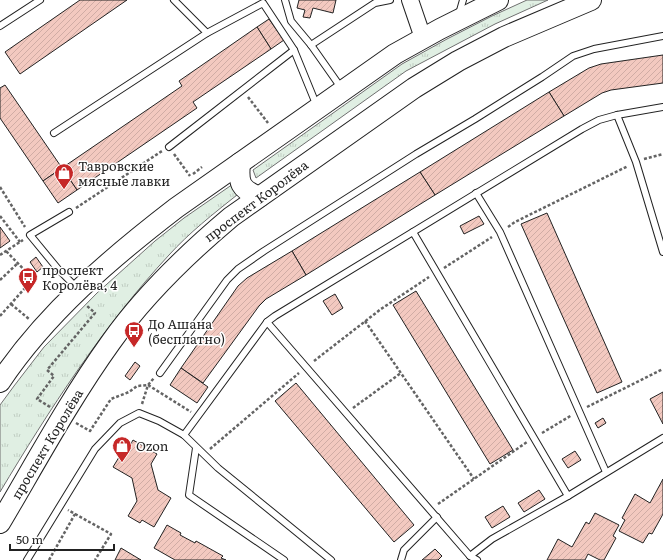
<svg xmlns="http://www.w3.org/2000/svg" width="663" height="560" font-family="Literata,serif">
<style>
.grass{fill:url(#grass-tufts);stroke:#6f6f6f}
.building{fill:url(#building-hatch);stroke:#222}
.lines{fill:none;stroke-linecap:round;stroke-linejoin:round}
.service-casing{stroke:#222;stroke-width:8}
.tertiary-casing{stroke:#222;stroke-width:18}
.primary-casing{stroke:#222;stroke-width:22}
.path{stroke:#646464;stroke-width:2.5;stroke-dasharray:3 2;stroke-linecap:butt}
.service{stroke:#fff;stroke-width:6}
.tertiary{stroke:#fff;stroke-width:16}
.primary{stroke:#fff;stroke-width:20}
.labels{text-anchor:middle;stroke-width:3;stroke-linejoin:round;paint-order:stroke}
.poi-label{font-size:13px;fill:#222;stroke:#fff;text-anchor:start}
.street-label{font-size:13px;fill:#222;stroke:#fff}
</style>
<defs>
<pattern id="grass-tufts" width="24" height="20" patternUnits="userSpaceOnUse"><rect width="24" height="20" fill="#e0efe3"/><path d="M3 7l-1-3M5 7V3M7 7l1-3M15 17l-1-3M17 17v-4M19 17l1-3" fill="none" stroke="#c0cdc2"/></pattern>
<pattern id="building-hatch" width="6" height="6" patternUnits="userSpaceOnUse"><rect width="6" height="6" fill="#f3c9c0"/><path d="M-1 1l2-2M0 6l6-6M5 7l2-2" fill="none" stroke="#d0aca5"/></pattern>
</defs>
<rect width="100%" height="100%" fill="#fff"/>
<g class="grass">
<polygon points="527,0 548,0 495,24 406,71 256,178 253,170 402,64 447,39 492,16"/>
<path d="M233,184L237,195C213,214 189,233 169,255C104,325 49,410 0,492V405L14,386L44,347L97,293L155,241L184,218Z"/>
</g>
<g class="building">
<polygon points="80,0 127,0 20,74 5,52"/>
<polygon points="299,0 336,0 333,13 313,8 310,18 303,17 305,10 297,8"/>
<polygon points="269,19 284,40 271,49 257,27"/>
<polygon points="257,27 271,49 193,102 197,108 77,190 62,168 182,86 179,81"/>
<polygon points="663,55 663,83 611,90 602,93 564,116 549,92 589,68 601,64"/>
<polygon points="5,85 62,168 43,181 0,118 0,88"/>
<polygon points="549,92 564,116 435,195 420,172"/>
<polygon points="62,168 77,190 58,203 43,181"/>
<polygon points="420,172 435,195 306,275 292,251"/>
<polygon points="547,213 622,382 597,393 521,224"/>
<polygon points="479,216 484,224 464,234 460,226"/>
<polygon points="0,227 10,241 0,248"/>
<polygon points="292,251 306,275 266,299 259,306 203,383 181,368 238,286 247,278"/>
<polygon points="36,257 43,267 37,272 30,262"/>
<polygon points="416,291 513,450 490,464 393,305"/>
<polygon points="335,294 343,308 332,315 323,301"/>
<polygon points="135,362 140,366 130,380 125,376"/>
<polygon points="181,368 208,387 197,403 170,385"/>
<polygon points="296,383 414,525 394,542 275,401"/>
<polygon points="663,392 663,424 650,399"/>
<polygon points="603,418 606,423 598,428 595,423"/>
<polygon points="133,440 157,454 151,464 158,490 171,498 154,527 142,520 140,523 128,516 137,501 132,478 113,467 124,449 127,451"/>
<polygon points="575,451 581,460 568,468 562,459"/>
<polygon points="663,479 663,514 652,534 649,533 643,543 619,531 625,520 622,518 635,494 650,503"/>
<polygon points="539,490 545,499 524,512 518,503"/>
<polygon points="503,506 510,517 492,528 485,517"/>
<polygon points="595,513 619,525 613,536 616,538 604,560 600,560 588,554 585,560 547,560 558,539 572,547 586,522 589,524"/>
<polygon points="167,525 181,533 180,535 195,543 196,541 223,556 221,558 226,560 175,560 154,548"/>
<polygon points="121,548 141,560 115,560"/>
<polygon points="435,549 442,556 438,560 422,560"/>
</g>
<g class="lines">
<defs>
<g id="service">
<polyline points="174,0 207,33"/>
<polyline points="285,0 291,21 311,45 342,89"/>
<polyline points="459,14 463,0"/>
<polyline points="0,26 40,0"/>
<polyline points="311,45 375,3 390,0"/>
<polyline points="617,115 636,162 663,252"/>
<polyline points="54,133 207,33 263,3 294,50 314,99 317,105"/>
<polyline points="169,147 294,50"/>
<polyline points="476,193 500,232 606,472"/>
<polyline points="69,212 30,235 58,269 78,289"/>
<polyline points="413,232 568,496"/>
<polyline points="267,322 470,556 477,560"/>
<polyline points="160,373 227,280 238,269 264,251 416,154 475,119 542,77 573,56 594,49 663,36"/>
<polyline points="184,435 267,322 275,316 582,129 599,120 617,115 663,107"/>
<polyline points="196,448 189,495 284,560"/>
<polyline points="470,556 492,539 568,496 663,438"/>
<polyline points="27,560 95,449 120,423 139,413 159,421 184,435 218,468 331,560"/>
<polyline points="401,560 404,550 437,517"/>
</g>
<polyline id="tertiary" points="410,0 423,38"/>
<g id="primary">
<path d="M240,163C238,183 240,189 259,197"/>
<path d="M0,382C46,313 111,258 176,208L395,54L440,29L498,0"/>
<path d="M0,523C36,462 70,399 111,342C145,294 187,254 231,217L414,88L458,61L504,37L591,0"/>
</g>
</defs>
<use href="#service" class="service-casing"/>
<use href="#tertiary" class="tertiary-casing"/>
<use href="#primary" class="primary-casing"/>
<g class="path">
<polyline points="248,97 268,123"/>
<polyline points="174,154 190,176"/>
<polyline points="644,159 663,154"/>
<polyline points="193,174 202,167"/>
<polyline points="0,187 25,227"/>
<polyline points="76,208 162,151"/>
<polyline points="0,216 20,242"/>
<polyline points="508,227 515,222 628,166"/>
<polyline points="0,255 23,240"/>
<polyline points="444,268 492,237"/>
<polyline points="0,280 18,263"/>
<polyline points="11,304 29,319"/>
<polyline points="0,316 33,279 6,251"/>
<polyline points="365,321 474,479"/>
<polyline points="314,361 381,309 429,277"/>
<polyline points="142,404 148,385 191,412"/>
<polyline points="50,407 37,399 54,376 47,370 95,313 86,305"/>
<polyline points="587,407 663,369"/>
<polyline points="353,408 401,373"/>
<polyline points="76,423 90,431 111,399 129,392 137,386 148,385 154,378"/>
<polyline points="542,433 572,415"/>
<polyline points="210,449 299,373"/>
<polyline points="438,504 527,442"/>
<polyline points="75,514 111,534 95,560"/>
<polyline points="49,560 75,514 68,510"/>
</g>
<use href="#service" class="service"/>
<use href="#tertiary" class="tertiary"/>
<use href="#primary" class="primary"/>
</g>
<defs>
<symbol id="shop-pin" viewBox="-11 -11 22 30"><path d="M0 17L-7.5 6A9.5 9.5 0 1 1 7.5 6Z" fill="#c62828" stroke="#fff"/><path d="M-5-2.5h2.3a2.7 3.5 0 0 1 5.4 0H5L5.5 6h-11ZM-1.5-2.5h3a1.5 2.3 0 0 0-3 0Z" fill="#fff"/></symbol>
<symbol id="bus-pin" viewBox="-11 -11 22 30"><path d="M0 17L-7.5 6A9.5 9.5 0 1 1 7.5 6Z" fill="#c62828" stroke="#fff"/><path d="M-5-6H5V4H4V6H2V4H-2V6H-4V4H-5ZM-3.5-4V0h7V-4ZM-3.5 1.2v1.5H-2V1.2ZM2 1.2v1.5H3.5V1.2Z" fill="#fff"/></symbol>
</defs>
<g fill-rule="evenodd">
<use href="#shop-pin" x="53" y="162" width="22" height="30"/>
<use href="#bus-pin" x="17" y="266" width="22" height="30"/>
<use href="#bus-pin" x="123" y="320" width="22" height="30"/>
<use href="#shop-pin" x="111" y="435" width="22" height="30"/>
</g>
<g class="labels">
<g class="poi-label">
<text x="78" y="171">Тавровские<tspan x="78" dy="15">мясные лавки</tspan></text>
<text x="42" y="275">проспект<tspan x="42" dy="15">Королёва, 4</tspan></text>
<text x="148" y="329">До Ашана<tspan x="148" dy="15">(бесплатно)</tspan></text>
<text x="136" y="451">Ozon</text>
</g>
<g class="street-label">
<text transform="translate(256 201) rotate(-37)" y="5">проспект Королёва</text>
<text transform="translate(47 444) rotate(-59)" y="5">проспект Королёва</text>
</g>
</g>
<path d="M10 544v6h104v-6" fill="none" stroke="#222222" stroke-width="2"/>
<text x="16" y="544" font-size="12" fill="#222222" stroke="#ffffff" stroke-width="3" paint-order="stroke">50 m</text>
</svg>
